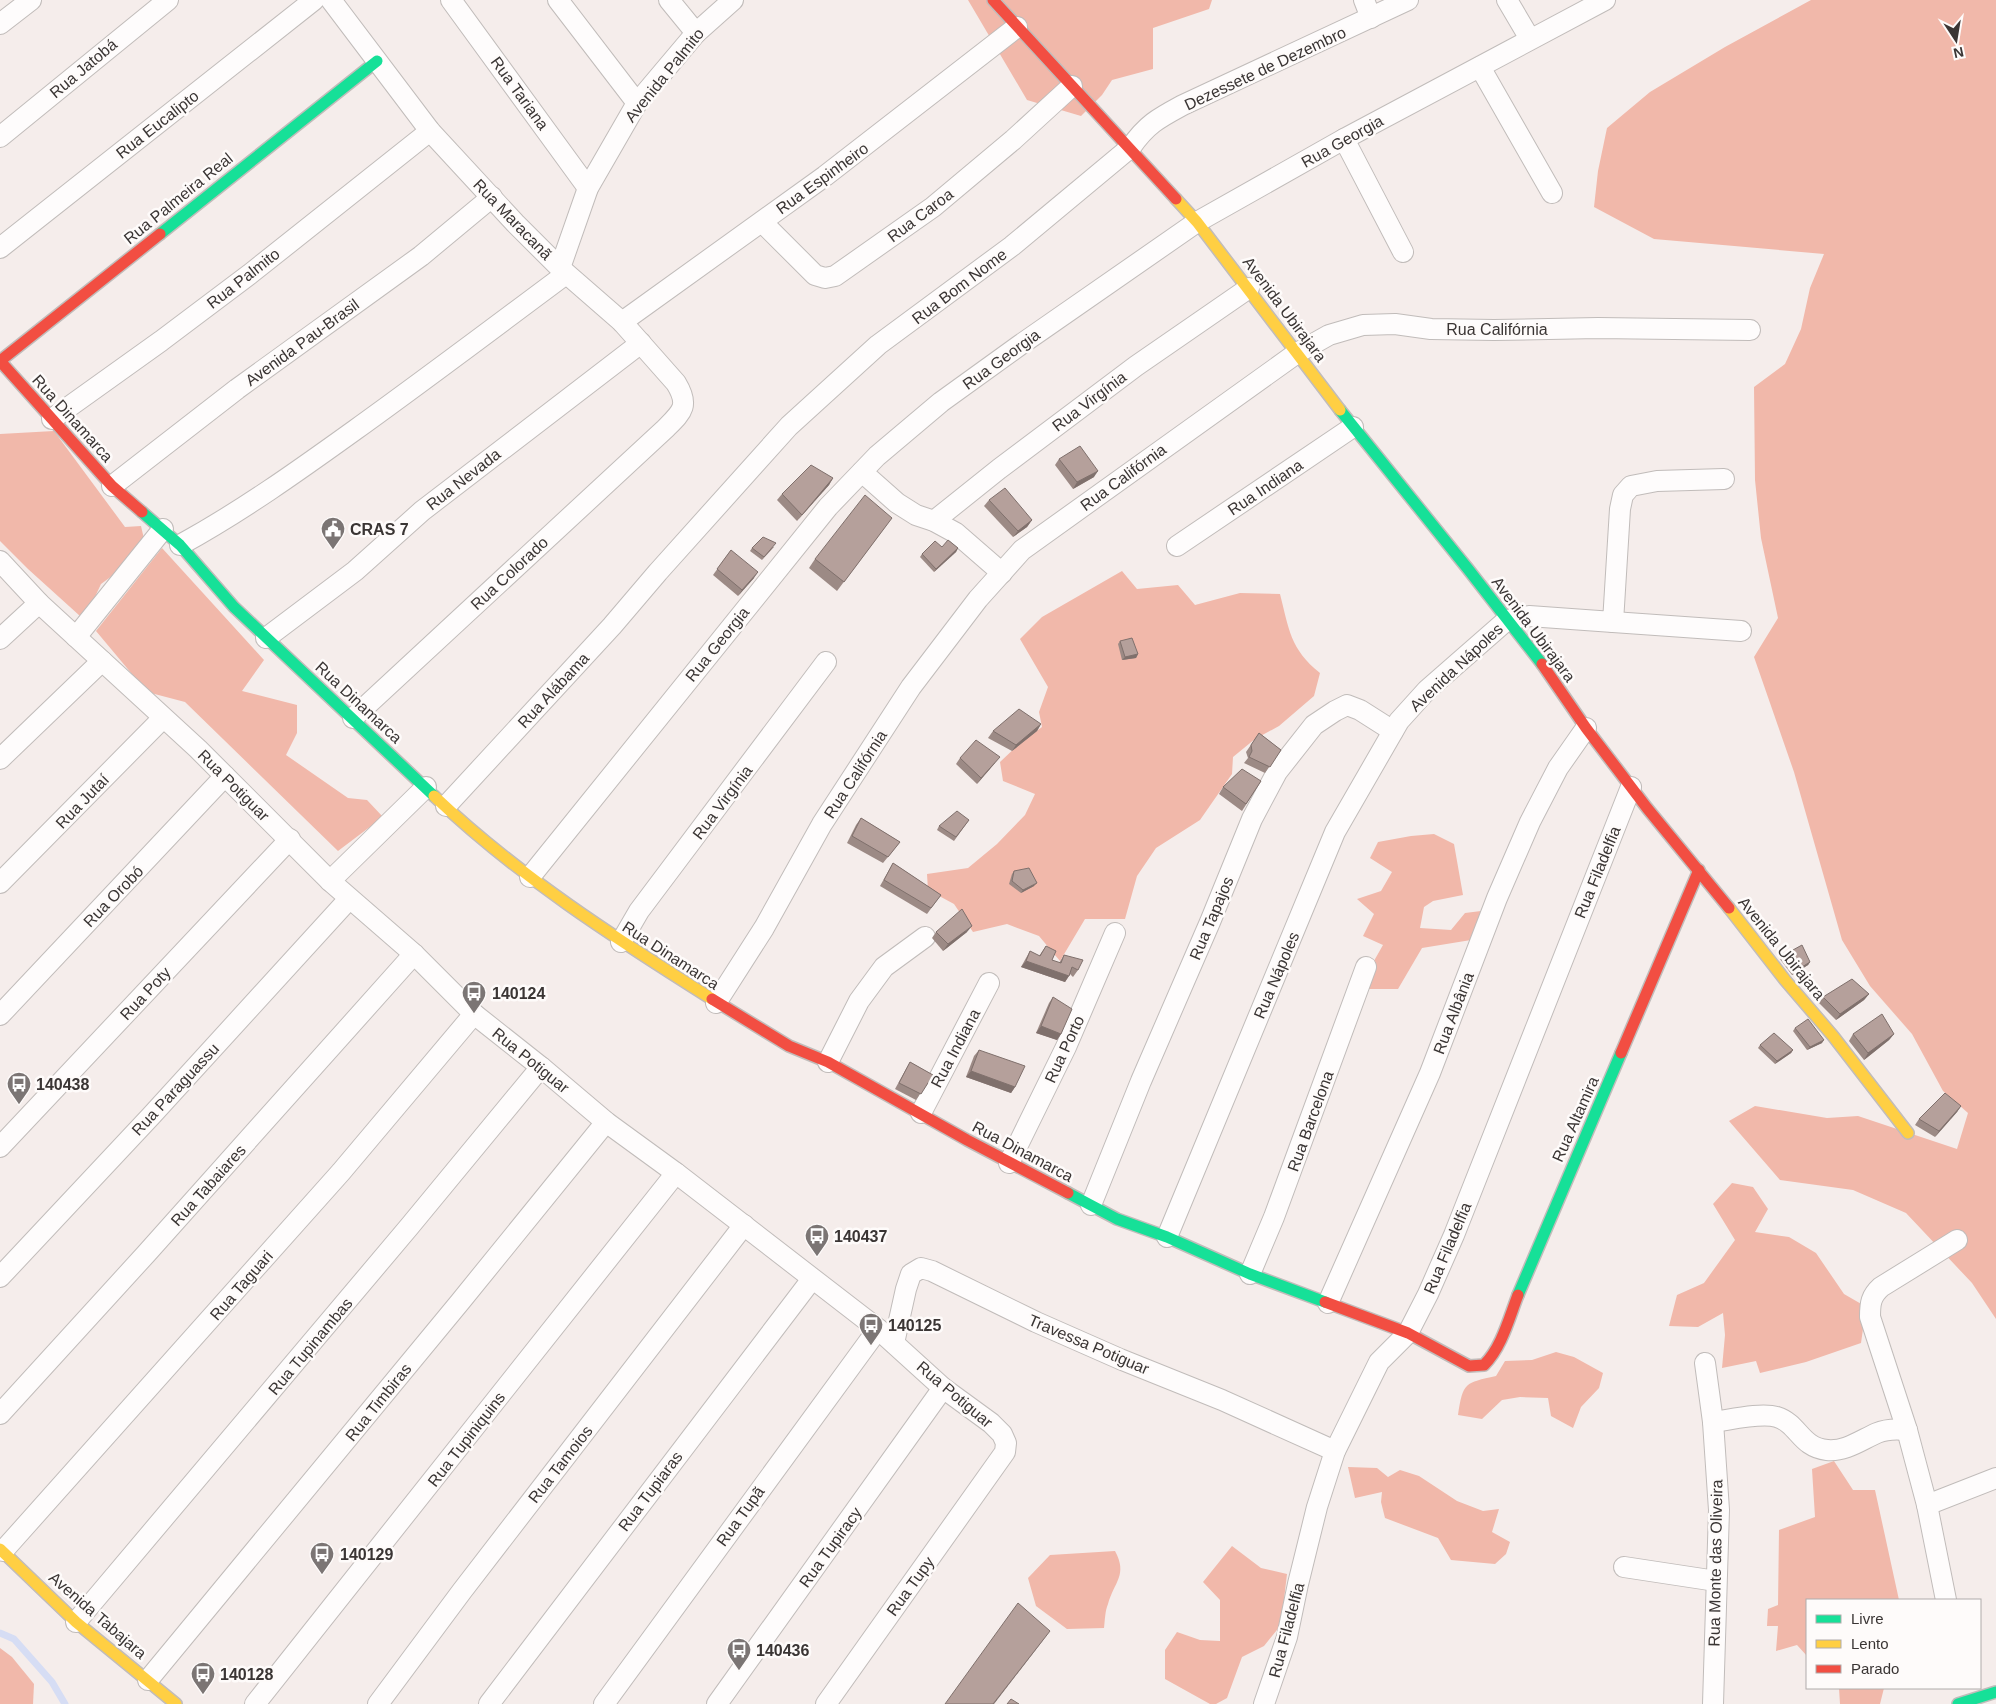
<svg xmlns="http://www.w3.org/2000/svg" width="1996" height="1704" font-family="Arial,sans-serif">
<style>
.forest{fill:#f1b8aa}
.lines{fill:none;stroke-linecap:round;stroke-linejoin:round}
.stream{stroke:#d6ddf4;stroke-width:7}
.street-casing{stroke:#c1bcba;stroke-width:22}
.fast-casing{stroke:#c1bcba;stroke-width:14}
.slow-casing{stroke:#c1bcba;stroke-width:14}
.jam-casing{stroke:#c1bcba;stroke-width:14}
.street{stroke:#fefcfc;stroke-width:20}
.fast{stroke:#16e098;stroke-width:11}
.slow{stroke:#ffcf43;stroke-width:11}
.jam{stroke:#f24e42;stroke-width:11}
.wall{fill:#9c8a85}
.shaded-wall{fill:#7f706c}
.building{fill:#b5a09b;stroke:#7f706c}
.labels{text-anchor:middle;stroke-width:5;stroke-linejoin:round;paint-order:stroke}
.street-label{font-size:16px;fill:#3a3534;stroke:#fefbfa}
.poi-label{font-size:16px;font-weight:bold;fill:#3a3534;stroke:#fefbfa;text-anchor:start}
</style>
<rect width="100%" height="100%" fill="#f5edeb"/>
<g class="forest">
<polygon points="968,0 1212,0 1209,9 1153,28 1153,69 1112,80 1102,95 1081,116 1027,100"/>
<polygon points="1811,0 1996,0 1996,1319 1972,1283 1906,1213 1853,1190 1780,1180 1729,1121 1755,1106 1827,1118 1858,1116 1957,1149 1968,1113 1943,1091 1912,1034 1870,986 1842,940 1794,772 1754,657 1778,618 1761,538 1755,480 1754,387 1785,364 1801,329 1810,288 1824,254 1654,239 1594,207 1598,171 1607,128 1650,92 1725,47"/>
<polygon points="54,431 125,527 141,526 144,539 116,573 101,584 94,599 80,616 28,569 0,541 0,434"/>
<polygon points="162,548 264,660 242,691 297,705 297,733 286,755 348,798 367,800 383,817 338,851 185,702 147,692 96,631"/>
<path d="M1122,571L1137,589L1178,585L1195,605L1240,593L1280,594C1289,629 1290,649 1320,673L1314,696L1279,726L1255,739L1233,757L1232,774L1200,820L1156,848L1137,876L1125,919H1085L1060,961L1039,936L1007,924L973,932L954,904L928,890L927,874L968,868L997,844L1025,815L1035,794L1003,781L1000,762L1020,743L1042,727L1039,712L1048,687L1020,639L1042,617Z"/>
<polygon points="1434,834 1454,844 1463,895 1433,901 1424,907 1420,928 1451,930 1465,913 1481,911 1471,940 1422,948 1398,989 1358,989 1383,945 1363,936 1374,914 1357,899 1381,891 1392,872 1370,858 1378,842 1411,836"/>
<polygon points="1732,1183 1753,1187 1768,1209 1755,1232 1789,1237 1816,1253 1844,1294 1863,1305 1864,1322 1861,1343 1806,1362 1760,1373 1756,1361 1722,1368 1725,1335 1723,1313 1698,1327 1669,1326 1677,1295 1704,1283 1735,1240 1713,1204"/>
<path d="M1556,1352L1574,1357L1603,1373L1599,1388L1581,1407L1573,1428L1551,1416L1548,1398L1520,1397L1502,1400L1482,1419L1458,1415C1463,1382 1465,1383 1496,1376L1505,1361L1532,1360Z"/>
<polygon points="1834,1461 1853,1490 1875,1490 1899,1600 1807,1600 1807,1656 1797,1645 1776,1651 1778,1626 1767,1626 1768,1609 1778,1605 1779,1530 1815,1517 1812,1469"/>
<polygon points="1348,1467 1377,1468 1388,1477 1400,1470 1419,1476 1457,1501 1483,1511 1499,1509 1492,1532 1510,1542 1506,1554 1495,1564 1451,1560 1438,1538 1385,1518 1381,1502 1382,1492 1355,1498"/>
<polygon points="1232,1546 1261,1568 1287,1574 1281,1625 1264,1646 1242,1657 1227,1698 1216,1704 1210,1704 1165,1679 1165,1650 1177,1632 1200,1640 1220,1641 1220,1600 1203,1582"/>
<path d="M1115,1551C1128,1575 1114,1582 1108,1604C1105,1611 1105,1620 1104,1628L1067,1629L1036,1606L1028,1578L1050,1555Z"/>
<polygon points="0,1648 12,1657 34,1684 33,1704 0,1704"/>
<polygon points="1839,1688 1884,1688 1880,1704 1840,1704"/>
</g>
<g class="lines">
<polyline class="stream" points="0,1633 14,1639 52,1682 65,1704"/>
<defs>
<g id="street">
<path d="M331,0L430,131L515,223L560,268L622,322L676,383C690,406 682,412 665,429L353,718"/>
<polyline points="451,0 588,188"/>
<polyline points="558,0 637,103"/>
<polyline points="669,0 696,33"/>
<polyline points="1364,0 1371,18"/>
<polyline points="1507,0 1530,39"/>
<polyline points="0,24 31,0"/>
<polyline points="1480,67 1552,193"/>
<polyline points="0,137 168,0"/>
<polyline points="1344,139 1403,252"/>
<polyline points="762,222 815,275 825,278 835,276 933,207 1013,140 1072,86"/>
<polyline points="0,248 314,0"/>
<polyline points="560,268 588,188 637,103 696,33 733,0"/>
<polyline points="622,322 825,176 1017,27"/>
<polyline points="52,419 161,341 250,274 430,131"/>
<polyline points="862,472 897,503 916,515 934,521 956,533 1002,573"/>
<polyline points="112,486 237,389 421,256 492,197"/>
<polyline points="934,521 999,469 1136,366 1249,288"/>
<path d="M180,545C242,511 298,471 355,430C426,379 496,326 566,274"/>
<polyline points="1177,546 1353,427"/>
<polyline points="0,561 39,603 198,749 330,881 414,954 474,1014 541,1067 606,1122 676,1173 878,1329 943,1388 991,1423 1002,1434 1006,1443 1005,1452 826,1704"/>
<polyline points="1613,622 1741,631"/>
<polyline points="76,637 163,529"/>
<polyline points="266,638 355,571 422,511 641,343"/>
<polyline points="0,639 39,603"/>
<polyline points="0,759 102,661"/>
<path d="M446,806L612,626L658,572L789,426L878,345L1012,246L1131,147C1147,124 1159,118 1183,105L1408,0"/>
<polyline points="530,877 828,507 877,456 941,402 1020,345 1197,222 1344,139 1605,0"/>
<polyline points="330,881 426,787"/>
<polyline points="0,883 163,718"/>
<polyline points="621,942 639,911 826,662"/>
<polyline points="716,1003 764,928 822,824 911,687 978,599 1022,550 1297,353 1329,335 1363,325 1395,324 1431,329 1494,330 1598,328 1750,330"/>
<polyline points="0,1015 225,776"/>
<polyline points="828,1062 859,1001 884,967 925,937"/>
<polyline points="921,1113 989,983"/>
<polyline points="0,1147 290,839"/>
<polyline points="1009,1163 1066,1047 1115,933"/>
<polyline points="1091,1205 1141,1081 1210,922 1252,819 1277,772 1314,725 1335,711 1347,705 1360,710 1393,731"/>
<polyline points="1167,1237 1335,832 1399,721 1427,690 1507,620 1529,616 1613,622 1620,509 1623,495 1631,486 1657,481 1724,479"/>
<polyline points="1250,1274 1274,1217 1366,967"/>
<polyline points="0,1277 151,1116 349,899"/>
<polyline points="1328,1303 1430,1073 1497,898 1530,822 1558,768 1586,728"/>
<polyline points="894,1343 906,1289 911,1274 921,1268 932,1271 1036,1322 1120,1359 1222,1400 1335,1451"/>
<polyline points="1705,1363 1713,1422 1719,1510 1713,1704"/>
<polyline points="0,1414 146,1254 414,954"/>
<path d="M1713,1422C1729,1420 1761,1412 1777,1417C1799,1424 1800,1447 1827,1450C1845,1452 1861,1440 1877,1433C1886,1429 1898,1429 1907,1430"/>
<polyline points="1927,1505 1996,1478"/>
<polyline points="3,1551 341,1172 474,1014"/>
<polyline points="1624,1567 1716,1581"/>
<path d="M1946,1600L1927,1505L1907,1430L1870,1317C1870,1303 1871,1296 1881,1287L1957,1240"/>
<polyline points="76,1622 409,1227 541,1067"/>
<polyline points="148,1680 460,1302 606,1122"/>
<polyline points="255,1704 676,1173"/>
<polyline points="378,1704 462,1591 744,1225"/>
<polyline points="489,1704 812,1279"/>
<polyline points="604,1704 878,1329"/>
<polyline points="717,1704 943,1388"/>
<polyline points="1264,1704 1287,1637 1298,1584 1317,1507 1335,1451 1379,1362 1408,1333 1428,1294 1454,1235 1631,787"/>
</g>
<g id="fast">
<polyline points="160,234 377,61"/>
<polyline points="1340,410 1468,569 1542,664"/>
<polyline points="142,512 180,545 234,607 434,796"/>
<polyline points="1068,1193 1117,1219 1167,1237 1250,1274 1325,1302"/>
<polyline points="1518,1295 1621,1053"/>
<polyline points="1958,1704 1996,1692"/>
</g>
<g id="slow">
<polyline points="1176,199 1197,222 1340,410"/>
<path d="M434,796C517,875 615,938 712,999"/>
<polyline points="1729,908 1785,980 1833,1036 1908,1133"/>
<polyline points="0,1549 76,1622 176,1704"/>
</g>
<g id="jam">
<polyline points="993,0 1176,199"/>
<polyline points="142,512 112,486 0,361 160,234"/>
<polyline points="1542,664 1586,728 1647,808 1729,908"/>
<polyline points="712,999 789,1046 828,1062 967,1140 1068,1193"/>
<polyline points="1621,1053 1699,870"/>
<path d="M1325,1302L1408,1333L1469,1366L1484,1365C1502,1347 1509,1318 1518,1295"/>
</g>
</defs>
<use href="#street" class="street-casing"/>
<use href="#fast" class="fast-casing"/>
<use href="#slow" class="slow-casing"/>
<use href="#jam" class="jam-casing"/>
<use href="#street" class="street"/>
<use href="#fast" class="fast"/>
<use href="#slow" class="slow"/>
<use href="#jam" class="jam"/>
</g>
<g class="wall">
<polygon points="1059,459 1094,477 1073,489 1055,465"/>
<polygon points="833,478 829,485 797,521 777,500 782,494"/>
<polygon points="989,500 1032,520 1027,527 1013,537 984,506"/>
<polygon points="885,527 837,591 809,568 815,559"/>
<polygon points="774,547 762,560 750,551 752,548"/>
<polygon points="942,547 958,548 956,552 934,572 920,557 922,554"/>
<polygon points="731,550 754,578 738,596 713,575"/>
<polygon points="1120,641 1138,654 1136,658 1122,660 1118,644"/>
<polygon points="1041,724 1037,731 1012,751 988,738 993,731"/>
<polygon points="1259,733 1281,750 1265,773 1244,763 1248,758 1246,752"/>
<polygon points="960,758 995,763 977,784 956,764"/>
<polygon points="1261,781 1242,811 1219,794 1223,787"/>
<polygon points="861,818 900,842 883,863 847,843 856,825"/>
<polygon points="969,820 954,841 937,830 939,826"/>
<polygon points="893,863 941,895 927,914 880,886"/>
<polygon points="1014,871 1034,886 1021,893 1009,884 1012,874"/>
<polygon points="936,932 967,932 943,951 932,938"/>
<polygon points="1046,946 1052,960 1059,963 1064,955 1078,970 1073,977 1070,974 1065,982 1021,967 1026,958 1030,951 1039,956"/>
<polygon points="1782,956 1810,962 1808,965 1792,975 1780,959"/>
<polygon points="1869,994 1864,1000 1836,1020 1819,1003 1823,997"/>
<polygon points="1053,997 1061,1034 1057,1040 1036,1033 1049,1003"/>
<polygon points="1795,1028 1822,1043 1807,1050 1793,1031"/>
<polygon points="1853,1034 1894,1034 1889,1040 1864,1060 1849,1041"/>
<polygon points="1760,1045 1793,1050 1791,1053 1775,1064 1758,1048"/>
<polygon points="979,1050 1015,1087 1011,1093 966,1077 974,1056"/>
<polygon points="910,1062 933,1075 916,1100 895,1089 906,1069"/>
<polygon points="1961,1106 1957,1112 1935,1137 1915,1125 1919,1119"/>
</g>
<g class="shaded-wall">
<polygon points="1098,471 1094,477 1073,489 1077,482"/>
<polygon points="833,478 829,485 797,521 802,515"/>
<polygon points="1032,520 1027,527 1013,537 1018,531"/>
<polygon points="958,548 956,552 934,572 936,569"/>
<polygon points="758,572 754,578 738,596 742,590"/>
<polygon points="1138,654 1136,658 1122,660 1125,657"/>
<polygon points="1041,724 1037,731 1012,751 1016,745"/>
<polygon points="1000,757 995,763 977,784 981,778"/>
<polygon points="1037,883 1034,886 1021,893 1023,890"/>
<polygon points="972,926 967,932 943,951 948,944"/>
<polygon points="1026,961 1069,976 1065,982 1021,967"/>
<polygon points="1810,962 1808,965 1792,975 1794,972"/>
<polygon points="1869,994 1864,1000 1836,1020 1840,1014"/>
<polygon points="1041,1026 1061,1034 1057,1040 1036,1033"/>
<polygon points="1894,1034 1889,1040 1864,1060 1868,1053"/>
<polygon points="1824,1040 1822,1043 1807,1050 1810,1047"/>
<polygon points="1793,1050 1791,1053 1775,1064 1777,1061"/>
<polygon points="971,1071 1015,1087 1011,1093 966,1077"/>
<polygon points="1961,1106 1957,1112 1935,1137 1939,1131"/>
<polygon points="1050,1631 1041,1643 994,1704 993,1704"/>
</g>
<g class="building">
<polygon points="1080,446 1098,471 1077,482 1059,459"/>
<polygon points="811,465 833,478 802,515 782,494"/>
<polygon points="1005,488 1032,520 1018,531 989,500"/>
<polygon points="865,495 892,518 844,582 815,559"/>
<polygon points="763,537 776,543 764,557 752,548"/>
<polygon points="948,540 958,548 936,569 922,554 935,541 942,547"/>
<polygon points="731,550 758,572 742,590 717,569"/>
<polygon points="1132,638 1138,654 1125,657 1120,641"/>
<polygon points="1019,709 1041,724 1016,745 993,731"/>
<polygon points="1259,733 1281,750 1270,767 1249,757 1252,751 1251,745"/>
<polygon points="976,740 1000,757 981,778 960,758"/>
<polygon points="1242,769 1261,781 1246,804 1223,787"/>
<polygon points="957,811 969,820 956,837 939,826"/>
<polygon points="861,818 900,842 888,857 852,836"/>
<polygon points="893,863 941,895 931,908 884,880"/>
<polygon points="1029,868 1037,883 1023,890 1012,881 1014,871"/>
<polygon points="962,909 972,926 948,944 936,932"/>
<polygon points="1802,945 1810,962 1794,972 1782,956"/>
<polygon points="1046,946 1056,951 1052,960 1061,963 1064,955 1083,960 1078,970 1072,967 1069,976 1026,961 1030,951 1040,956"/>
<polygon points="1852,979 1869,994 1840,1014 1823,997"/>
<polygon points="1053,997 1072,1009 1061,1034 1041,1026"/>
<polygon points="1882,1014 1894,1034 1868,1053 1853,1034"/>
<polygon points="1808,1019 1824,1040 1810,1047 1795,1028"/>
<polygon points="1774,1033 1793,1050 1777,1061 1760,1045"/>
<polygon points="979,1050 1025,1066 1015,1087 971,1071"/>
<polygon points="910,1062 933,1075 921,1094 899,1083"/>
<polygon points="1945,1093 1961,1106 1939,1131 1919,1119"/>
<polygon points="1018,1603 1050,1631 993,1704 945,1704"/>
<polygon points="1011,1699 1019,1704 1007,1704"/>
</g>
<defs>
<symbol id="civic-pin" viewBox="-11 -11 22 30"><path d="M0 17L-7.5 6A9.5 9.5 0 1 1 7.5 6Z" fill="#7b7574" stroke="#fefbfa"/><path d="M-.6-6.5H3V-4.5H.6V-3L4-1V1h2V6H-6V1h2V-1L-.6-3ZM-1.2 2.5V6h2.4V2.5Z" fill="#fff"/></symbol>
<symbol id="bus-pin" viewBox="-11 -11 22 30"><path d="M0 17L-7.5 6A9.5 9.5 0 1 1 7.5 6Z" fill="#7b7574" stroke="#fefbfa"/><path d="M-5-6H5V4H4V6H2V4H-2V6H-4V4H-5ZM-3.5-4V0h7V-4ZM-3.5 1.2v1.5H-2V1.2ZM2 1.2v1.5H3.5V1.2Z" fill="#fff"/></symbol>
</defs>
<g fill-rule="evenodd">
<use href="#civic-pin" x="319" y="515" width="28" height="38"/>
<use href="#bus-pin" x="460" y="979" width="28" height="38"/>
<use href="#bus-pin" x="5" y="1070" width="28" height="38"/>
<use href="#bus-pin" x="803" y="1222" width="28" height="38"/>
<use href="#bus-pin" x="857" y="1311" width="28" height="38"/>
<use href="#bus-pin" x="308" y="1540" width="28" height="38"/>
<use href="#bus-pin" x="725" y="1636" width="28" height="38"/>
<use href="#bus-pin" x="189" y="1660" width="28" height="38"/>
</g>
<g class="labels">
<g class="street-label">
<text transform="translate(83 68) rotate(-40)" y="6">Rua Jatobá</text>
<text transform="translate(1265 68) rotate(-25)" y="6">Dezessete de Dezembro</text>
<text transform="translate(664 75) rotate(-51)" y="6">Avenida Palmito</text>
<text transform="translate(520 93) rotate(54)" y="6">Rua Tariana</text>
<text transform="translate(157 124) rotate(-38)" y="6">Rua Eucalipto</text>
<text transform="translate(1342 141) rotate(-29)" y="6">Rua Georgia</text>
<text transform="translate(822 178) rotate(-36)" y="6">Rua Espinheiro</text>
<text transform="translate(178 198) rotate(-39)" y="6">Rua Palmeira Real</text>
<text transform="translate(920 215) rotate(-37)" y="6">Rua Caroa</text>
<text transform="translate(513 219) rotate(46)" y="6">Rua Maracanã</text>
<text transform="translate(243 278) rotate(-38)" y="6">Rua Palmito</text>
<text transform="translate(959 286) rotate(-37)" y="6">Rua Bom Nome</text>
<text transform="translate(1285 309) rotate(53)" y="6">Avenida Ubirajara</text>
<text x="1497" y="335">Rua Califórnia</text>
<text transform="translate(302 342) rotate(-36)" y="6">Avenida Pau-Brasil</text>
<text transform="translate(1001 359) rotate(-36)" y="6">Rua Georgia</text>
<text transform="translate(1089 401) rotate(-37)" y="6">Rua Virgínia</text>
<text transform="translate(73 418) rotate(48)" y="6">Rua Dinamarca</text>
<text transform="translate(1123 477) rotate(-36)" y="6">Rua Califórnia</text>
<text transform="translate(463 479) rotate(-38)" y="6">Rua Nevada</text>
<text transform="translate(1265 487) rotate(-34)" y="6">Rua Indiana</text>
<text transform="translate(509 573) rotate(-43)" y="6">Rua Colorado</text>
<text transform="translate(1534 629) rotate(53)" y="6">Avenida Ubirajara</text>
<text transform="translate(717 644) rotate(-51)" y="6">Rua Georgia</text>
<text transform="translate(1456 667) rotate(-43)" y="6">Avenida Nápoles</text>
<text transform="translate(553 690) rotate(-47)" y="6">Rua Alábama</text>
<text transform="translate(359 702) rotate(43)" y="6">Rua Dinamarca</text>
<text transform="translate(855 774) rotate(-57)" y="6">Rua Califórnia</text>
<text transform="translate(234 785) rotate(45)" y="6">Rua Potiguar</text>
<text transform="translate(82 801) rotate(-46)" y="6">Rua Jutaí</text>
<text transform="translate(722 802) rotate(-53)" y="6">Rua Virgínia</text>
<text transform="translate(1597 872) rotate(-68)" y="6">Rua Filadelfia</text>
<text transform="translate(113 896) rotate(-46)" y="6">Rua Orobó</text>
<text transform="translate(1211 918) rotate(-67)" y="6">Rua Tapajos</text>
<text transform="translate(1782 948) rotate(51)" y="6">Avenida Ubirajara</text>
<text transform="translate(671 955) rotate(33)" y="6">Rua Dinamarca</text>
<text transform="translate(1276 975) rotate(-67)" y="6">Rua Nápoles</text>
<text transform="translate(145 993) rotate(-47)" y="6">Rua Poty</text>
<text transform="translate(1453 1013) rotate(-69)" y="6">Rua Albânia</text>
<text transform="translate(955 1048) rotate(-62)" y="6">Rua Indiana</text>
<text transform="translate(1064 1049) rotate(-65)" y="6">Rua Porto</text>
<text transform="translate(531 1060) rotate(39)" y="6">Rua Potiguar</text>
<text transform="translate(175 1089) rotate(-47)" y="6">Rua Paraguassu</text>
<text transform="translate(1575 1119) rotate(-66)" y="6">Rua Altamira</text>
<text transform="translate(1310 1121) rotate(-70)" y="6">Rua Barcelona</text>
<text transform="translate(1023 1151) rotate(28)" y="6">Rua Dinamarca</text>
<text transform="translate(208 1185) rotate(-48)" y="6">Rua Tabaiares</text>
<text transform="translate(1447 1248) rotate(-67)" y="6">Rua Filadelfia</text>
<text transform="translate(241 1285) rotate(-49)" y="6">Rua Taguari</text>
<text transform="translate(1089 1344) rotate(23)" y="6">Travessa Potiguar</text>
<text transform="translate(310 1346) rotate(-50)" y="6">Rua Tupinambas</text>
<text transform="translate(955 1394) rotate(40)" y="6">Rua Potiguar</text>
<text transform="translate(378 1402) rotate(-51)" y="6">Rua Timbiras</text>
<text transform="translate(466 1439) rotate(-52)" y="6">Rua Tupiniquins</text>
<text transform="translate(560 1464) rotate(-52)" y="6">Rua Tamoios</text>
<text transform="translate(650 1491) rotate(-53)" y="6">Rua Tupiaras</text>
<text transform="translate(740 1516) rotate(-54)" y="6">Rua Tupã</text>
<text transform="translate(830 1547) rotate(-54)" y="6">Rua Tupiracy</text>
<text transform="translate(1715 1563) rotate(-89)" y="6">Rua Monte das Oliveira</text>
<text transform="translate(910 1586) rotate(-54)" y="6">Rua Tupy</text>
<text transform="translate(98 1615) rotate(41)" y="6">Avenida Tabajara</text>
<text transform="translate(1286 1630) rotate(-75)" y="6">Rua Filadelfia</text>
</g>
<g class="poi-label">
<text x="350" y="535">CRAS 7</text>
<text x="492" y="999">140124</text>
<text x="36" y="1090">140438</text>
<text x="834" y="1242">140437</text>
<text x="888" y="1331">140125</text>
<text x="340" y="1560">140129</text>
<text x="756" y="1656">140436</text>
<text x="220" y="1680">140128</text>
</g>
</g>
<rect x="1806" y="1599" width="175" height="90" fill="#fefbfa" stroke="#b0acab"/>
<rect x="1816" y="1615" width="25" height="8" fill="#16e098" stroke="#b0acab"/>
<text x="1851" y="1624" font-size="15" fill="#3a3534">Livre</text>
<rect x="1816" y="1640" width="25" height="8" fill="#ffcf43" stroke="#b0acab"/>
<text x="1851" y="1649" font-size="15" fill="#3a3534">Lento</text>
<rect x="1816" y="1665" width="25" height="8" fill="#f24e42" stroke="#b0acab"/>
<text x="1851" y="1674" font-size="15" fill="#3a3534">Parado</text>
<g transform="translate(1956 40) rotate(168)" stroke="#fefbfa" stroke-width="4" paint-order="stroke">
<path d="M0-4L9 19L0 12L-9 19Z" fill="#3a3534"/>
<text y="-8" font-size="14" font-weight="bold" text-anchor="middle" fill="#3a3534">N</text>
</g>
</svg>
